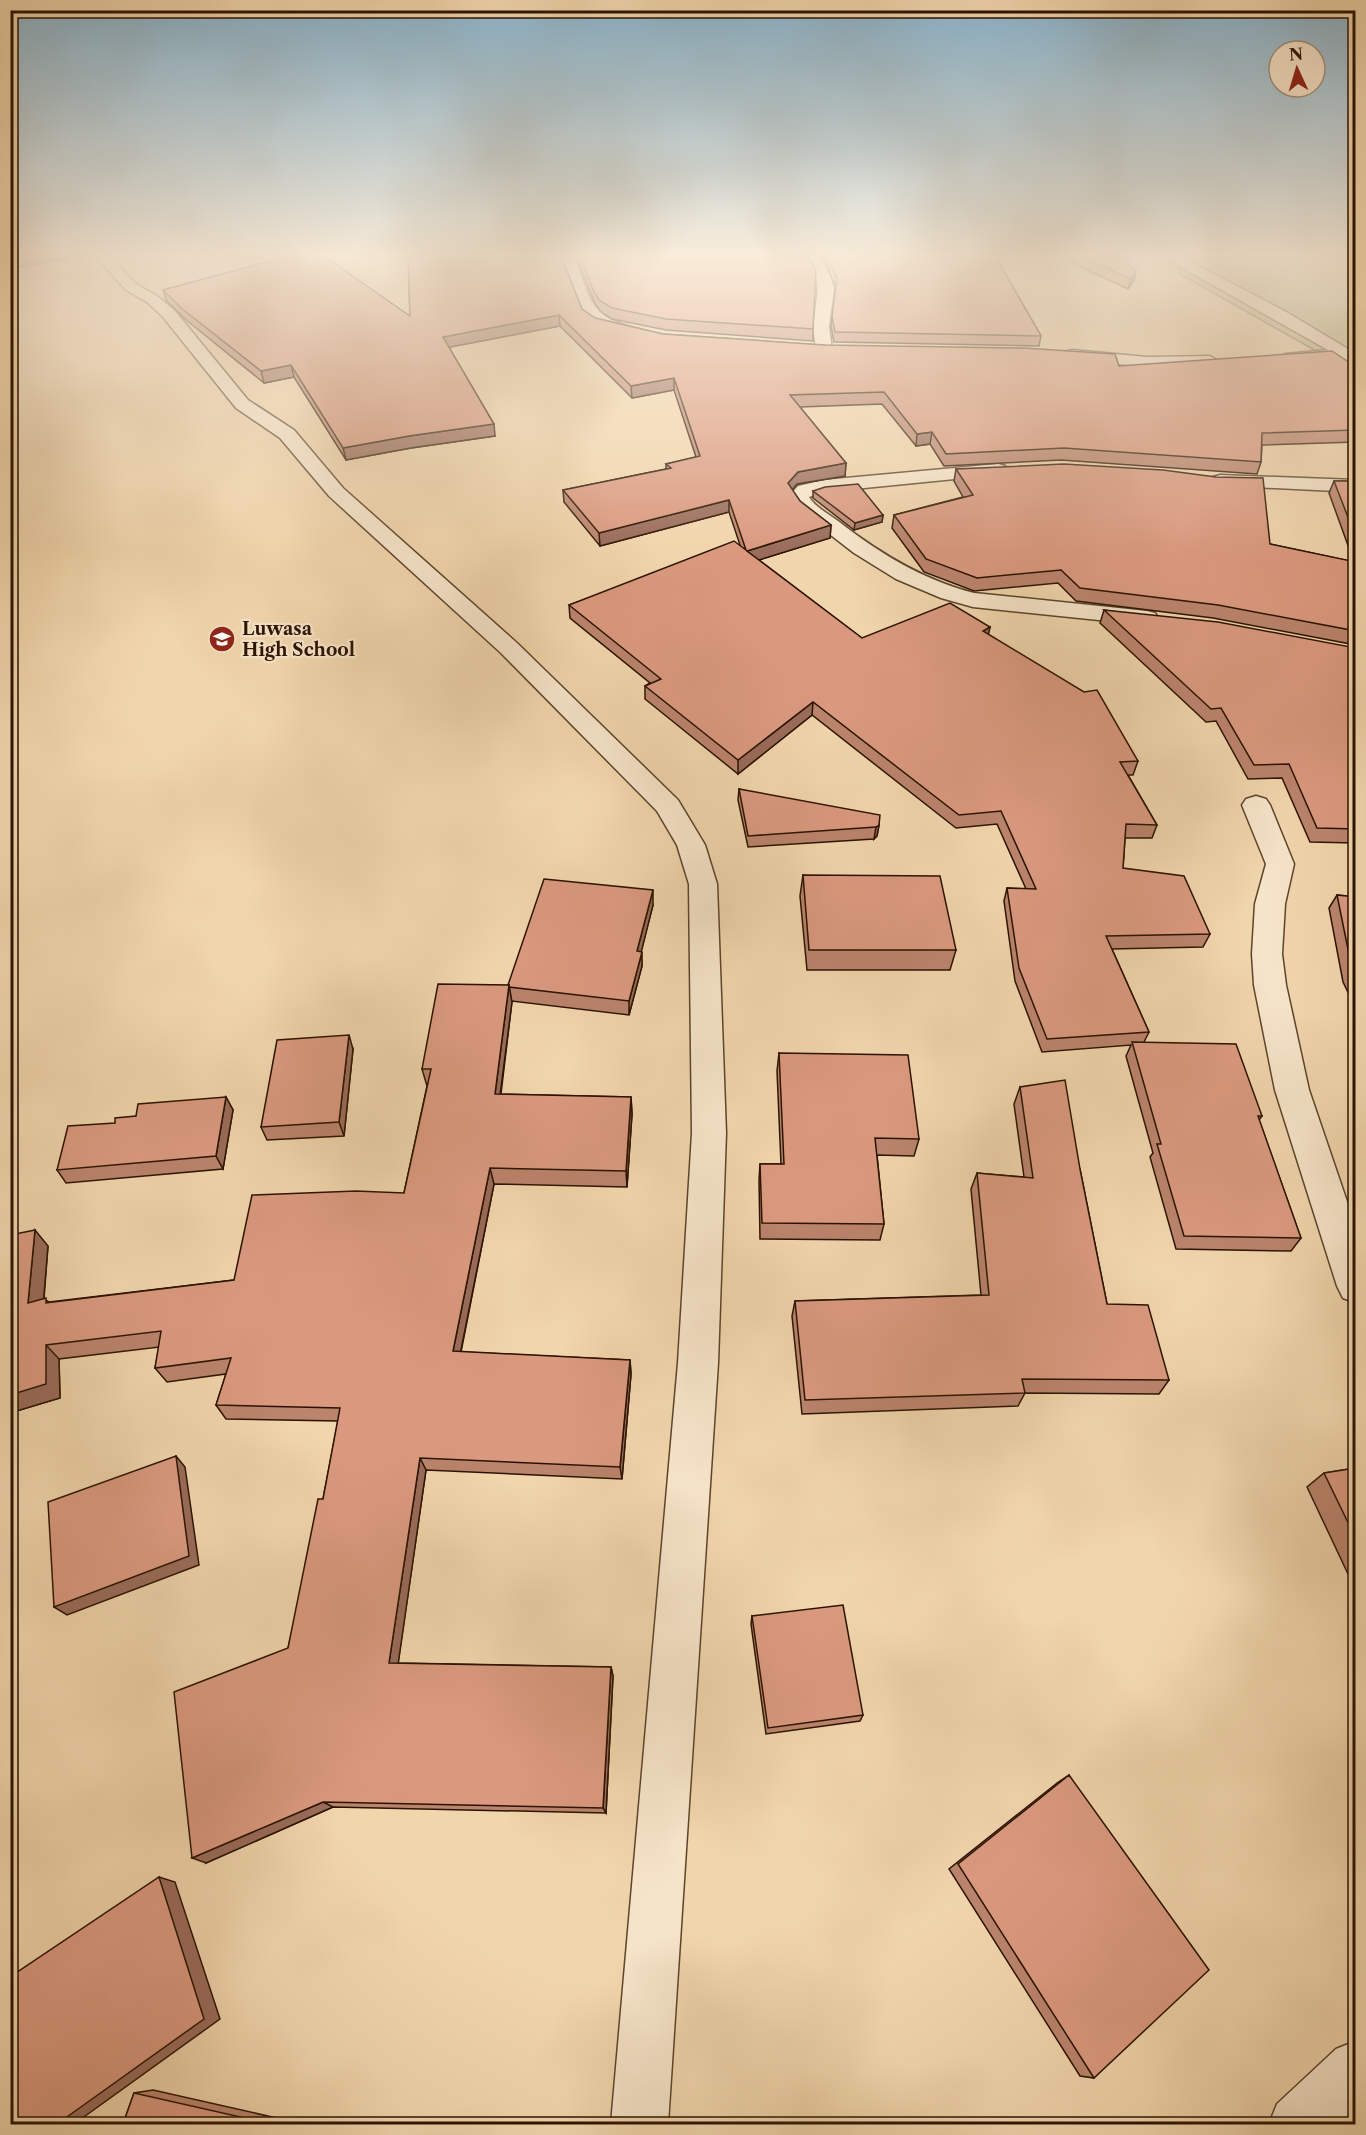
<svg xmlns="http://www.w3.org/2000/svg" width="1366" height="2135" font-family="'Libre Caslon Text',serif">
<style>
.green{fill:#b8bd8a;stroke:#726845;stroke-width:1.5}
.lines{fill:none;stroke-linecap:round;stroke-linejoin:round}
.street-casing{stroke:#5c442b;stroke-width:3}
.street{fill:#f6e4c9;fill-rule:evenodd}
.wall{fill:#bb846d;stroke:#2b1300;stroke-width:1.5}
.shaded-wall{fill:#996b59;stroke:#2b1300;stroke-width:1.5}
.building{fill:#da997f;stroke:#2b1300;stroke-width:1.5}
.labels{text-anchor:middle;stroke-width:4.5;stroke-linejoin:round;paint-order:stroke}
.far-poi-label{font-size:18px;font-weight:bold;fill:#2b1300;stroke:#f6e4c9;text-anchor:start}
</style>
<rect width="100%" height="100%" fill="#f1d5ac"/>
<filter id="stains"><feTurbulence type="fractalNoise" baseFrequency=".00333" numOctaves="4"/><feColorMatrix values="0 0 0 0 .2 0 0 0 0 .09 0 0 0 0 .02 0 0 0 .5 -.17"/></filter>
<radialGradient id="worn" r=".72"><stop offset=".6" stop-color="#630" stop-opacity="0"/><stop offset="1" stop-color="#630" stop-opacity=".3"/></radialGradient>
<polygon class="green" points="1177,254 1355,254 1355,373 1180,274"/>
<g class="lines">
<defs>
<g id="street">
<polygon points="93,254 108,254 136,284 157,296 175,311 248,400 294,430 343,488 517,643 678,800 705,845 717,884 726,1133 718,1363 668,2124 611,2124 678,1363 692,1133 689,884 677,845 657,811 501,653 329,496 280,438 236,408 163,317 147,302 126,290"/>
<path d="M565,254H579L576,262C592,303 591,317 638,329L640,332L638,335C630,337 623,335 615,333C580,324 573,292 562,262Z"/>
<polygon points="805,254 819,254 829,273 834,288 829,327 832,349 824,354 816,349 813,327 818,288 815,273"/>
<polygon points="1158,254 1176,254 1288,313 1348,349 1356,348 1356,359 1349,361 1342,359 1285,362 1283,358 1285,354 1328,350"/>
<polygon points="1073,350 1147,357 1210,356 1218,361 1210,366 1147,367 1067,359 1065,355 1067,351"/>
<path d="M998,464L1005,466L1008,470L1005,474L824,492L809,497C815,507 829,514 838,521C879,553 923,580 974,593L1147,611L1155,613L1158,618L1155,623L1147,625L973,607L941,598L896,579L854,553L796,508L789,496L798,486L824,480Z"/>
<polygon points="1220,475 1356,480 1356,492 1213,485 1210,481 1213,477"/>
<polygon points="1256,796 1266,799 1270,805 1294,864 1285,904 1282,954 1286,985 1309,1090 1356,1228 1356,1303 1343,1298 1337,1286 1275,1090 1254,985 1252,954 1255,904 1266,864 1242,805 1246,799"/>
<polygon points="1356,2041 1356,2108 1338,2124 1269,2124 1277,2104 1336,2049"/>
</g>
</defs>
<use href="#street" class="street-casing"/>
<use href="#street" class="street"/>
</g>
<g class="wall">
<polygon points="408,254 564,254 562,259 582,309 595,318 663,334 1119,366 1356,367 1356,442 1262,445 1261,462 1257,474 1061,460 944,466 930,444 916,446 882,404 800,407 846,463 845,476 797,484 792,490 800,501 831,525 830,538 759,560 862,638 990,627 988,634 1138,761 1133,775 1128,775 1157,825 1152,838 1125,838 1123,868 1210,934 1203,947 1112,949 1149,1032 1144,1042 1262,1116 1259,1120 1301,1238 1291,1251 1176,1249 1150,1157 1153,1153 1126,1056 1131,1045 1042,1052 1015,981 1004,901 1007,888 1026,889 997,824 956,828 812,715 738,774 645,699 645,686 650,683 570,618 569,605 740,545 729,512 600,546 564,502 563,490 666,469 666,464 696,457 674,390 632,398 560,326 449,347 495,436 411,448 346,460 294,377 264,383 185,319 166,300 163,290 289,256 410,316"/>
<polygon points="578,254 808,254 813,329 813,341 666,330 612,319 600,311 594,301 578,262"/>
<polygon points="821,254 994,254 1041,336 1039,346 834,342 831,327 836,287"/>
<polygon points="1053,254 1117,254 1134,280 1128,289"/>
<polygon points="956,469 1270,544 1354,562 1329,493 1334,481 1356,481 1356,645 1213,618 1076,601 1058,583 974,591 924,572 892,528 894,515 963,497 954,481"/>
<polygon points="813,491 883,515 882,522 854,530 813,498"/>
<polygon points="1104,610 1356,649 1356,843 1310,842 1282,778 1248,779 1216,721 1206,722 1100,623"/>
<polygon points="739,789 879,825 877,836 874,839 748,847 738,800"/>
<polygon points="803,875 956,950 950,970 807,970 800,896"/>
<polygon points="1337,895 1356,897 1356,1009 1343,982 1329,908"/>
<polygon points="653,905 641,951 642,966 629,1015 512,1001 501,1094 631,1097 632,1114 627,1187 494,1184 461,1352 630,1360 631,1374 622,1479 426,1470 398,1663 611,1667 613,1676 606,1813 333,1807 206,1863 288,1648 323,1499 338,1421 226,1419 216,1405 226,1374 167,1382 155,1368 159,1347 59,1359 60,1398 10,1413 48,1246 44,1299 49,1302 234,1280 404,1193 427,1086 422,1069 508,985"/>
<polygon points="353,1049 344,1136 267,1140 261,1127"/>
<polygon points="779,1053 919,1139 914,1156 877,1155 884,1224 880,1240 760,1239 759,1180 760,1164 781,1164 777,1071"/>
<polygon points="1020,1087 1080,1169 1107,1304 1169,1380 1159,1394 1025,1393 1018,1406 802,1414 792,1316 795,1301 981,1295 971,1189 977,1173 1024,1177 1014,1104"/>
<polygon points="226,1097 233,1110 223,1169 66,1183 57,1170 115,1123 136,1116"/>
<polygon points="1356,1468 1356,1591 1307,1487 1324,1473"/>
<polygon points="752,1616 863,1715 860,1721 766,1734 751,1624"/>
<polygon points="1069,1775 1094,2078 1080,2076 949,1869 1057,1783"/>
<polygon points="153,2090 303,2124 123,2124 134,2093"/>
</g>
<g class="shaded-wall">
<polygon points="29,254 91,254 10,269 10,257"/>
<polygon points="1136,271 1134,280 1128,289 1131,279"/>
<polygon points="559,315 560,326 445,348 443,337"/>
<polygon points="291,365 294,377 264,383 261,371"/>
<polygon points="674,378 674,390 632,398 631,386"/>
<polygon points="494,424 495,436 411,448 346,460 343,448 409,436"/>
<polygon points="932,432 930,444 916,446 917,434"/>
<polygon points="846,463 845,476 797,484 787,496 788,483 798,472"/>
<polygon points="729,500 729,512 600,546 599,533"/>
<polygon points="883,515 882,522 854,530 855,523"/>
<polygon points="831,525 830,538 746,564 747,551"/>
<polygon points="990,627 987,641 983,631"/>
<polygon points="813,702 812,715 738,774 738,760"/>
<polygon points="879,825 877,836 874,839 876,827"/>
<polygon points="653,890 653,905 638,965 637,951"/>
<polygon points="642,952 642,966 629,1015 629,1001"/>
<polygon points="509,985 512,1002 498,1111 495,1094"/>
<polygon points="349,1035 353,1049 344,1136 339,1122"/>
<polygon points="226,1097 233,1110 223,1169 216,1156"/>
<polygon points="631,1097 632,1114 627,1187 626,1171"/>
<polygon points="490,1168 494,1184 458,1365 453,1351"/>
<polygon points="35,1230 48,1246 42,1318 28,1303"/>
<polygon points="46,1345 59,1359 60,1398 10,1413 10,1395"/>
<polygon points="630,1360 631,1374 622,1479 620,1467"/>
<polygon points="176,1456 185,1467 199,1565 67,1615 54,1607"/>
<polygon points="420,1458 426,1470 397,1672 389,1663"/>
<polygon points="611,1667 613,1676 606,1813 603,1808"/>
<polygon points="323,1802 333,1807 206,1863 192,1858"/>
<polygon points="159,1877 175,1882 220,2019 74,2124 57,2124"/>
</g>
<g class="building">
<polygon points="10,254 29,254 10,257"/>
<polygon points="288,254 321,254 410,316 408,254 560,254 582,309 595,318 663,334 825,345 1024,348 1115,354 1119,366 1332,351 1356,367 1356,430 1262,433 1261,462 1064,448 946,454 932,432 917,434 884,392 790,395 846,463 798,472 788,483 800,501 831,525 747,551 862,638 950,603 990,627 983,631 1084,692 1097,690 1138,761 1120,762 1157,825 1126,824 1123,868 1184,876 1210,934 1106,936 1149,1032 1047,1039 1019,968 1007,888 1036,889 1001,811 959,815 813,702 738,760 645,686 661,679 569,605 734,541 746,550 729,500 599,533 563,490 671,468 666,464 700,456 674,378 631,386 559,315 443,337 494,424 409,436 343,448 291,365 261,371 181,308 163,290 289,256"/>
<polygon points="579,254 808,254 816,271 813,329 666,319 612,308 599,300 593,290"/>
<polygon points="826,254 994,254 1041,336 835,332 832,317 837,278"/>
<polygon points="1075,254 1117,254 1136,271 1131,279"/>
<polygon points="1064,464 1163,470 1216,477 1263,478 1270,544 1356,562 1356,631 1218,605 1080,588 1061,570 977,578 926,559 894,515 973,495 956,469"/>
<polygon points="1334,481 1356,481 1356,538"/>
<polygon points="858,484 883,515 855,523 813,491 825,487"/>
<polygon points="1104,610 1218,622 1356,648 1356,829 1317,828 1289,764 1254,765 1221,708 1211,709"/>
<polygon points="739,789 880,815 879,825 876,827 748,836"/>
<polygon points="803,875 940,876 956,950 809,950"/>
<polygon points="544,879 653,890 637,951 642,952 629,1001 509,987 509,985 508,985"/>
<polygon points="1337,895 1356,897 1356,976 1352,969"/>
<polygon points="438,984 509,985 495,1094 631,1097 626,1171 490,1168 453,1351 630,1360 620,1467 420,1458 389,1663 611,1667 603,1808 323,1802 192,1858 174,1692 288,1648 318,1499 323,1499 340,1408 216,1405 231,1358 155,1368 161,1331 46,1345 46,1384 10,1395 10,1235 35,1230 28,1303 46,1298 46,1303 234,1280 252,1195 356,1191 404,1193 431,1069 422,1069"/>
<polygon points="349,1035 339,1122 261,1127 277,1040"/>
<polygon points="1132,1042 1236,1044 1262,1116 1258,1116 1301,1238 1184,1236 1157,1144 1161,1144"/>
<polygon points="779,1053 908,1055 919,1139 875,1138 884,1224 762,1223 760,1164 784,1164"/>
<polygon points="1065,1080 1080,1169 1107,1304 1148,1305 1169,1380 1022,1379 1025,1393 805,1400 795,1301 989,1295 977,1173 1033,1178 1020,1087"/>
<polygon points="226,1097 216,1156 57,1170 68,1126 115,1123 115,1118 136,1116 138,1104"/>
<polygon points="176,1456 189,1556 54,1607 48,1502"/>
<polygon points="1356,1468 1356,1539 1324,1473"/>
<polygon points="843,1605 863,1715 768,1728 752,1616"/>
<polygon points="1069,1775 1209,1970 1094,2078 958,1864"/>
<polygon points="159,1877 204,2019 57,2124 11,2124 10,1977"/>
<polygon points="134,2093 271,2124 123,2124"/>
</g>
<linearGradient id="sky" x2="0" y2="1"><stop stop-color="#89b6d1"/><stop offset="0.46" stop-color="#f9ecda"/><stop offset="1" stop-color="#f9ecda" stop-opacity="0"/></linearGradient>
<rect width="1366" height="553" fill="url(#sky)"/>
<defs>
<symbol id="school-disc" viewBox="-11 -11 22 22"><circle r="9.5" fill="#8f2418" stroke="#f6e4c9"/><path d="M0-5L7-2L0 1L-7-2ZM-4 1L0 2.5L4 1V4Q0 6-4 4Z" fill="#fff"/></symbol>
</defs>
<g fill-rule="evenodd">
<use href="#school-disc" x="207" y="624" width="30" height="30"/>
</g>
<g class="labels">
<g class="far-poi-label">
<text x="242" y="635">Luwasa<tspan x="242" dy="21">High School</tspan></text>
</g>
</g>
<rect width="1366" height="2135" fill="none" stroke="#f1d5ac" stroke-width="36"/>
<rect x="12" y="12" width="1342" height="2111" fill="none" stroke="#2b1300" stroke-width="3"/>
<rect x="18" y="18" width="1330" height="2099" fill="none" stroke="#2b1300" stroke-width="1.5"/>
<g transform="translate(1297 69) rotate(356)"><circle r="28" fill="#f6e4c9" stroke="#a59079" stroke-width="1.5"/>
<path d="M0-4.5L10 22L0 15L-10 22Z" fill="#8f2418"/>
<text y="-9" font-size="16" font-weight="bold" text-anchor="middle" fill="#2b1300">N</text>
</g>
<rect width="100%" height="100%" filter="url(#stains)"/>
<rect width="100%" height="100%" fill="url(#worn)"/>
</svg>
